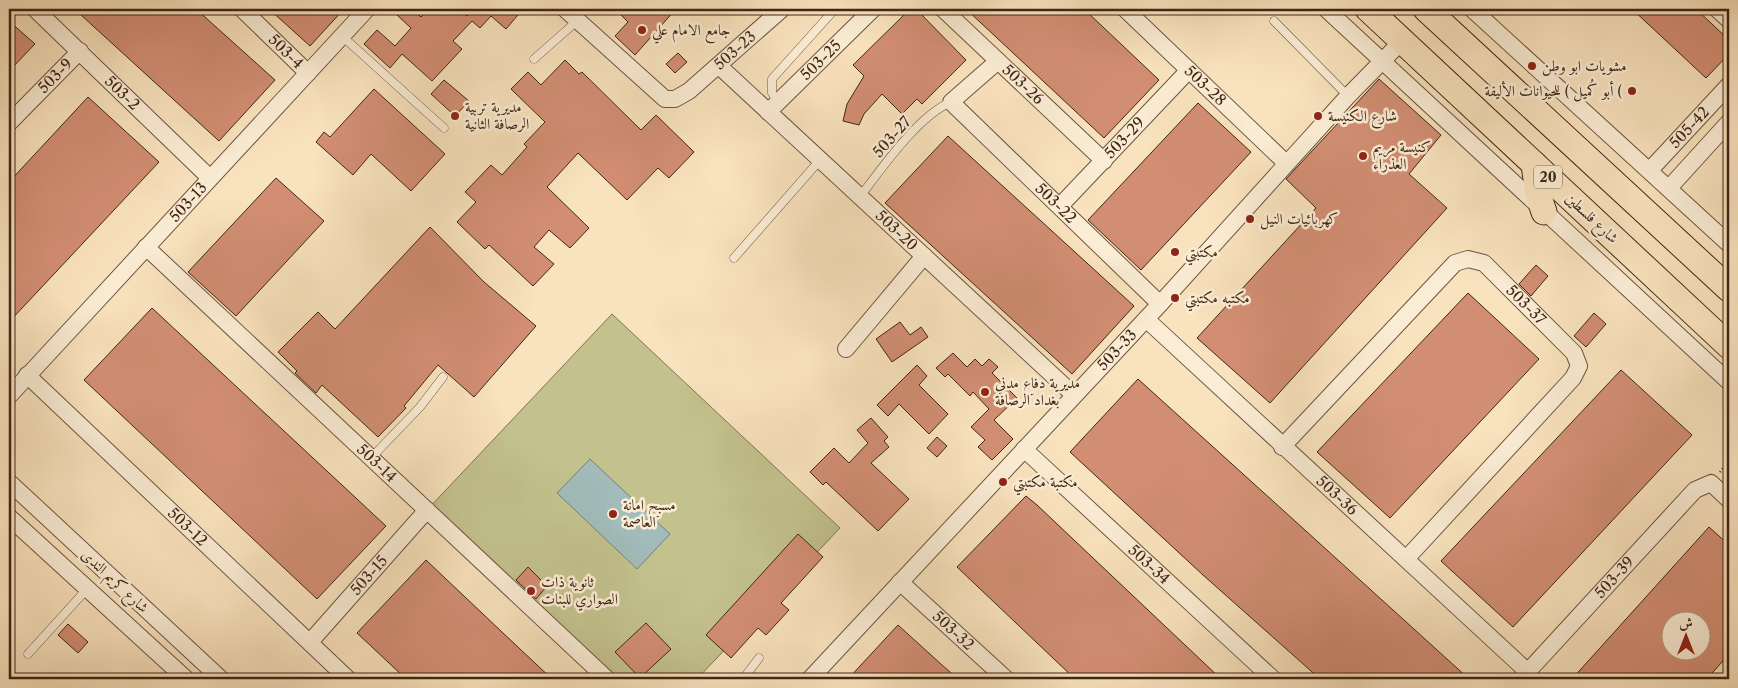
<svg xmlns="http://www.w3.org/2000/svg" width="1738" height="688" font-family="'Libre Caslon Text',Amiri,serif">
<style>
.green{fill:#c3c28e;stroke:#827452}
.water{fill:#a1bcba;stroke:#7a8078}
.building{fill:#d28e73;stroke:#402615;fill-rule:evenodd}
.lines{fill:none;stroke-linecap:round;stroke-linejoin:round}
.lane-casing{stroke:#6e553f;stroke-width:9}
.street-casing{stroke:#6e553f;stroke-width:18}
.primary-casing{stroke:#402615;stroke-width:27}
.path{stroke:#402615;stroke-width:2.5;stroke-dasharray:1 2.5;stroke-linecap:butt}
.lane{stroke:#fbedd5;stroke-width:8}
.street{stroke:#fbedd5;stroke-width:16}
.primary{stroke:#f9e3be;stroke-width:25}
.poi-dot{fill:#8f2418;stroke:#fbedd5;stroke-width:2}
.labels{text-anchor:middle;stroke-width:5;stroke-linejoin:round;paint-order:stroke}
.shield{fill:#fbedd5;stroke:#78624f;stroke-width:1}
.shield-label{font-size:14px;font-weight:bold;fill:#402615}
.poi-label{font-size:15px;fill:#402615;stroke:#fbedd5;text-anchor:start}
.street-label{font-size:15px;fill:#402615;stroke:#fbedd5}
</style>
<rect width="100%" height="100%" fill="#f9e3be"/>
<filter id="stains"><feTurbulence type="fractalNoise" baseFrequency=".004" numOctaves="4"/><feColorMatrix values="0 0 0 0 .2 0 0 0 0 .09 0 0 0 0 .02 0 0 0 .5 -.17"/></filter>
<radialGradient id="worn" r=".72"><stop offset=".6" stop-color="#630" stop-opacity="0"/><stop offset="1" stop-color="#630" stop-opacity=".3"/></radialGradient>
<polygon class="green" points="612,314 840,528 697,679 607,679 427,510"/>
<polygon class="water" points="590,459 670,534 637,569 557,493"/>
<g class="building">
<polygon points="87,9 196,9 275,80 219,141 81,15"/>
<polygon points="269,9 344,9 310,46"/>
<polygon points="403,9 412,9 421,17 429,9 459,9 467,16 473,9 523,9 506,29 491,16 480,28 472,21 453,41 462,49 432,81 402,54 390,68 364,44 377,30 395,46 411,28 397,15"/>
<polygon points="615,9 676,9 635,55 615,36 628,22"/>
<polygon points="910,9 916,9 966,60 922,104 917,99 902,114 882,94 864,114 859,125 843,121 847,104 864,76 853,65"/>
<polygon points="966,9 1084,9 1159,80 1104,138"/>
<polygon points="1632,9 1696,9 1729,40 1729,54 1706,78"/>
<polygon points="9,21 35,44 9,71"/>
<polygon points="678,53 687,62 675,73 666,64"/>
<polygon points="565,60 579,74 582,72 641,130 656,115 694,152 669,178 658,168 627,200 578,153 547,187 589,228 570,248 549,230 534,247 554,264 533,286 489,245 485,249 457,222 476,202 465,192 491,165 502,175 527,147 524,144 545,122 511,89 528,72 541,85"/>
<polygon points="1379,79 1441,135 1409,174 1447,208 1270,403 1197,338 1316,208 1286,179"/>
<polygon points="444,80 469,101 455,116 431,94"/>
<polygon points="374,89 445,154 411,191 371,154 353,175 316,142 324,132 330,137"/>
<polygon points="88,97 159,162 9,322 9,182"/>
<polygon points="1198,103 1251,152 1141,270 1088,220"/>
<polygon points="948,136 1134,306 1072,374 885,203"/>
<polygon points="276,178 324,221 236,316 188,272"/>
<polygon points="430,227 484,282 536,326 474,397 438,365 404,406 406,408 378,437 322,385 316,393 295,373 297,371 278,352 318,312 335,329"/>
<polygon points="1536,265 1548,276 1531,296 1519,284"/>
<polygon points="1468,293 1539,359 1390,518 1317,452"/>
<polygon points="152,308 386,526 317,599 84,380"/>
<polygon points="1594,313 1606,324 1586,347 1574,336"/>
<polygon points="900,322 910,335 921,327 928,337 892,362 876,339"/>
<polygon points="953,353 967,367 975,359 982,366 989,359 998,367 992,373 1017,398 994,420 1013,439 992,460 978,447 985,440 971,427 989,409 973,392 970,396 948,374 945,377 936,368"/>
<polygon points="917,365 927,376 919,385 948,414 929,434 899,404 888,416 877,405"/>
<polygon points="1621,370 1692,435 1513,627 1441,561"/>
<polygon points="1138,379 1274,502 1469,679 1320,679 1203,575 1070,452"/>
<polygon points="871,418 888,437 884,441 889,447 871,463 909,499 878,531 826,482 823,485 810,472 834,448 849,463 868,443 857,430"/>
<polygon points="937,437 947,446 937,457 927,448"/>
<polygon points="1026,496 1037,505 1221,679 1075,679 957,567"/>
<path d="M1709,527L1729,545V654L1714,671L1706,679H1572ZM1670,620H1700V650H1670Z"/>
<polygon points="798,534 823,557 781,603 789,610 766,635 758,628 731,658 706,635"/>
<polygon points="426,560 503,633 552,679 406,679 389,663 357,633"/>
<polygon points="528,567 547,586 536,599 516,580"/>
<polygon points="646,623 671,649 640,678 615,652"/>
<polygon points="68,624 88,642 78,653 58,635"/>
<polygon points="898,625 942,665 958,679 848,679"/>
</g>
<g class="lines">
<defs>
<g id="lane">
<polyline points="1274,21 1348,96"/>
<polyline points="342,36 444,128"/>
<polyline points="534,59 577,21"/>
<polyline points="778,102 772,93 772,79 835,9"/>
<path d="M860,197C881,169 919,115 951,102"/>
<polyline points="734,258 820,160"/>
<polyline points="371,458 420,407 443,377"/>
<polyline points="28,654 87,589"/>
<polyline points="743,679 759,658"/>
</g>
<g id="street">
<path id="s1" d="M35,9L210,178"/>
<path id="s2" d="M242,9L308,73"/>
<path id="s3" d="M565,9L665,99H675L689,91L782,9"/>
<path id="s4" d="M943,9L1104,161"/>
<path id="s5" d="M1125,9L1286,163"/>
<polyline points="1326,9 1729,382"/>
<polyline points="1472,9 1729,244"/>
<polyline points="1717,9 1729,20"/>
<path id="s6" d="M998,61L951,102L1160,304"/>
<path id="s7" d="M719,66L1074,395"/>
<path id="s8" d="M768,112L873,9"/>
<path id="s9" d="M9,123L80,51"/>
<path id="s10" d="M1650,170L1729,85"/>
<polyline points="1669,188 1729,122"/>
<path id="s11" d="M1060,206L1189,70"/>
<path id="s12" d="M146,247L607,679"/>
<path id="s13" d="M1146,319L1528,672"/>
<polyline points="846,349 924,256"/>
<path id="s14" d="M27,375L348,679"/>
<path id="s15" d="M9,396L367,9"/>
<path id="s16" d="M1282,447L1455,263L1468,259L1484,263L1574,353L1579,366L1573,378L1406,559"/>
<path id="s17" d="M1024,449L1273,679"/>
<polyline points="9,482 221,679"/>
<polyline points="9,517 186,679"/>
<path id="s18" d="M900,582L1006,679"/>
<path id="s19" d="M310,642L427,510"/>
<path id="s20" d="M810,679L1160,304L1348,96L1402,41"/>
<path id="s21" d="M1521,679L1695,490L1711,483L1729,500"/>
</g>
<g id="primary">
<polyline points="1368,9 1729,346"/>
<polyline points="1426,9 1729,289"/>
<polyline points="1534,164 1538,194 1544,212"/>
</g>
</defs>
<use href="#lane" class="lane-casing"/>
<use href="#street" class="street-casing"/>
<use href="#primary" class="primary-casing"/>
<polyline class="path" points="1720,472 1729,460"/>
<use href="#lane" class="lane"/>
<use href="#street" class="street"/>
<use href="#primary" class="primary"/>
</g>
<g class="poi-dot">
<circle cx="642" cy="30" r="5"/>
<circle cx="1532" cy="66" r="5"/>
<circle cx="1632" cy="91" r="5"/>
<circle cx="455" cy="116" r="5"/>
<circle cx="1318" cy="116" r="5"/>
<circle cx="1363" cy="156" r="5"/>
<circle cx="1250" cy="219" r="5"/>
<circle cx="1175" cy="252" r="5"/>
<circle cx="1175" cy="298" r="5"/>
<circle cx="985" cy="392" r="5"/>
<circle cx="1003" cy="482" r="5"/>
<circle cx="613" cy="514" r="5"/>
<circle cx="531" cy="591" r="5"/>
</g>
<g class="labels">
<rect class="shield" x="1534" y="165.5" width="28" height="23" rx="4"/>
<g class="shield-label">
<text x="1548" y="182">20</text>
</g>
<g class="poi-label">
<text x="652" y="35">جامع الامام علي</text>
<text x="1542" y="71">مشويات ابو وطن</text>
<text x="1622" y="96" text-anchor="end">أبو كُميل ) للحيوانات الأليفة (</text>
<text x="465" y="112">مديرية تربية<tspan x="465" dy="17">الرصافة الثانية</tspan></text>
<text x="1328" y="121">شارع الكنيسة</text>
<text x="1373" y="152">كنيسة مريم<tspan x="1373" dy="17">العذراء</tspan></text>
<text x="1260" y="224">كهربائيات النيل</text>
<text x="1185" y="257">مكتبتي</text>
<text x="1185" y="303">مكتبه مكتبتي</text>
<text x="995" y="388">مديرية دفاع مدني<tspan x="995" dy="17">بغداد الرصافة</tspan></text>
<text x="1013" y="487">مكتبة مكتبتي</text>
<text x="623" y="510">مسبح امانة<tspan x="623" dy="17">العاصمة</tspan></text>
<text x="541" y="587">ثانوية ذات<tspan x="541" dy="17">الصواري للبنات</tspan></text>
</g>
<g class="street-label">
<text dy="5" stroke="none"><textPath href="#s3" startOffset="222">503-23</textPath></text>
<text dy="5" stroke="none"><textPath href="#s2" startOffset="61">503-4</textPath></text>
<text dy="5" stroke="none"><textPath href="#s8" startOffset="74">503-25</textPath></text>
<text dy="5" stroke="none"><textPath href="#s9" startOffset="66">503-9</textPath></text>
<text dy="5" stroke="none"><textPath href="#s4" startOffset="110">503-26</textPath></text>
<text dy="5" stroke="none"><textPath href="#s5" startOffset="111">503-28</textPath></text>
<text dy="5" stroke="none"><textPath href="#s1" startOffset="121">503-2</textPath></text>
<text dy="5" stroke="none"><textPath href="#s10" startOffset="58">505-42</textPath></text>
<text transform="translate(892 137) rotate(-48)" y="5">503-27</text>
<text dy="5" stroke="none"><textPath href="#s11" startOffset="94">503-29</textPath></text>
<text dy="5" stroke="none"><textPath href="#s15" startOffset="264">503-13</textPath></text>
<text dy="5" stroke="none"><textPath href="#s6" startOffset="208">503-22</textPath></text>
<text transform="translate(1592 218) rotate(43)" y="5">شارع فلسطين</text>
<text dy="5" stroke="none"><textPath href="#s7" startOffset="242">503-20</textPath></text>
<text dy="5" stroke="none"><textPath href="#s16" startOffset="342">503-37</textPath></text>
<text dy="5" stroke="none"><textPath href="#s20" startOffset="450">503-33</textPath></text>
<text dy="5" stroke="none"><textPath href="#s12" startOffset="316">503-14</textPath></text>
<text dy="5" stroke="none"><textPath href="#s13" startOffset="260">503-36</textPath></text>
<text dy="5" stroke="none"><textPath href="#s14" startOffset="221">503-12</textPath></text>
<text dy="5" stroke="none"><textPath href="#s17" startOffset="170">503-34</textPath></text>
<text dy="5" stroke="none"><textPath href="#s19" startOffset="89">503-15</textPath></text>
<text dy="5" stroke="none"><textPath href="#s21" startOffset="138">503-39</textPath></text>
<text transform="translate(115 581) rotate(43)" y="5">شارع كريم الندى</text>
<text dy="5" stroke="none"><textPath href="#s18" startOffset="72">503-32</textPath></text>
</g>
</g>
<rect width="1738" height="688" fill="none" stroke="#f9e3be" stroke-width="30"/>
<rect x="10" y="10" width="1718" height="668" fill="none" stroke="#402615" stroke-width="2.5"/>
<rect x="15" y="15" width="1708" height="658" fill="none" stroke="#402615"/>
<g transform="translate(1686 636)"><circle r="24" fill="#fbedd5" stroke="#b09d88"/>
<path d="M0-4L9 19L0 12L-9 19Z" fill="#8f2418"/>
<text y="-8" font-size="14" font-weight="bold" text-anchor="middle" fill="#402615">ش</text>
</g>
<rect width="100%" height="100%" filter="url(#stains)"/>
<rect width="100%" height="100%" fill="url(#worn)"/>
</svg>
